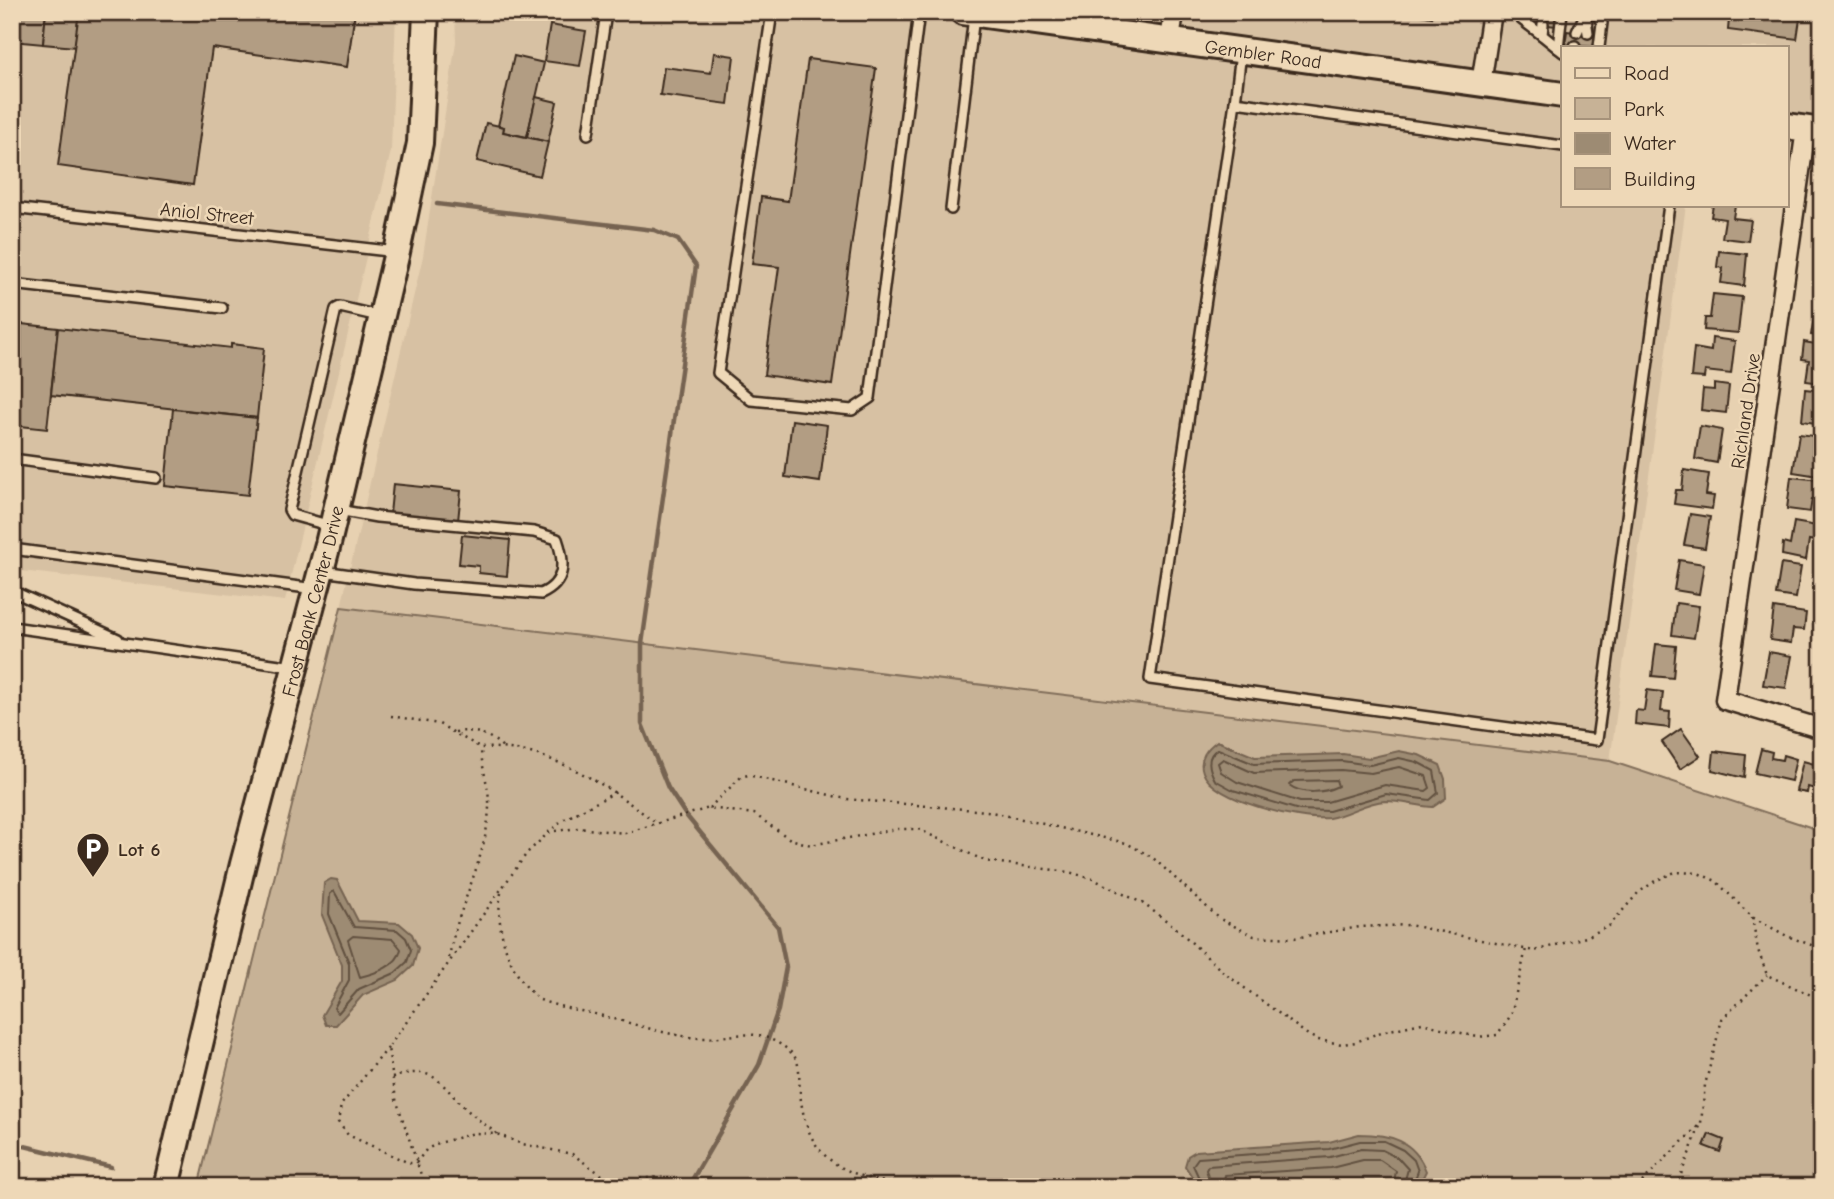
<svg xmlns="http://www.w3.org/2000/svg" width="1834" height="1199" font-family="'Comic Neue',sans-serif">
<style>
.built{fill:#d7c1a3}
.green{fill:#c7b296;stroke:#816e5a;stroke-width:2}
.water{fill:#9d8b73;stroke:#766451;stroke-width:2}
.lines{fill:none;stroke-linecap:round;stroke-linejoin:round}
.shore{stroke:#625140;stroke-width:2}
.stream{stroke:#766451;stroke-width:4.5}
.building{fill:#b29d83;stroke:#3b2a1e;stroke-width:2}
.lane-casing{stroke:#3b2a1e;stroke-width:14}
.street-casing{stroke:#3b2a1e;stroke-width:23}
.secondary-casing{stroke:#3b2a1e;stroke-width:30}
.path{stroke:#3b2a1e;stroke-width:2.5;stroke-dasharray:2 5;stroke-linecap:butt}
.lane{stroke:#eed8b7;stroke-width:9}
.street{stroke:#eed8b7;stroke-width:18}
.secondary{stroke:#eed8b7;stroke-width:24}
.labels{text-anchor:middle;stroke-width:5;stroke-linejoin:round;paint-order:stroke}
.street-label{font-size:19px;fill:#3b2a1e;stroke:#eed8b7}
.poi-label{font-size:19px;font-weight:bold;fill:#3b2a1e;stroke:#eed8b7;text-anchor:start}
</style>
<rect width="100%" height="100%" fill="#e7d1b1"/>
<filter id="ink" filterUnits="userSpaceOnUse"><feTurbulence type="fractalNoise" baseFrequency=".0143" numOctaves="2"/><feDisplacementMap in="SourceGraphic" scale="14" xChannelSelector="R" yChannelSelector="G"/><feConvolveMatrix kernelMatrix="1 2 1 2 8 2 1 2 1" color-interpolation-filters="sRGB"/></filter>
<g filter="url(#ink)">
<g class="built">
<polygon points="12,12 396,12 391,151 285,601 12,570"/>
<polygon points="455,12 1822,12 1822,150 1787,145 1787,47 1563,47 1563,205 1686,205 1610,761 341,607 423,256 456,42"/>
</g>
<polygon class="green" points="341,607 1610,761 1822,831 1822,1187 198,1187"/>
<g class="water">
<path d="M1217,741L1255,757L1343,754L1369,758L1399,751L1419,755L1440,765L1445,779L1446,798L1433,807C1418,806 1401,801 1385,801C1365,802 1348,815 1329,818C1301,821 1212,801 1203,772C1198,759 1207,748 1217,741Z"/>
<polygon points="331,879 337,880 358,921 399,923 412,934 418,948 413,966 398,980 363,995 336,1025 326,1025 322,1015 342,981 342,965 322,915 324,883"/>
<path d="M1359,1134C1390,1134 1414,1140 1426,1171L1418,1187H1199L1185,1166L1188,1156L1196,1151L1329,1142Z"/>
</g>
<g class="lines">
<g class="shore">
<path d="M1218,749L1254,764L1342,761L1370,765L1399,758L1417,762L1434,771L1438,793L1430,800L1386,794L1329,811L1299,810L1233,790L1215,780C1209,769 1205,756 1218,749Z"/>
<polygon points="1223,759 1254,773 1341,770 1371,773 1399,767 1426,776 1430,788 1426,791 1385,785 1327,802 1300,802 1237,782 1221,772 1218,763"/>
<path d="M1336,780L1338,786C1324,793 1302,795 1289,785L1294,781Z"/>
<polygon points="334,891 354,927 397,930 406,938 411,950 407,962 395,973 359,989 338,1013 334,1008 349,980 349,963 329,914 330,894"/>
<path d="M353,936L393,939L401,949C398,966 376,973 360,977L348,940Z"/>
<polyline points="1203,1187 1193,1165 1198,1158 1329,1149 1360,1141 1384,1141 1403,1150 1414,1160 1418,1171 1412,1187"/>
<polyline points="1212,1187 1206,1170 1208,1166 1330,1157 1361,1149 1382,1150 1398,1158 1408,1169 1403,1187"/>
<polyline points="1223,1187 1225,1175 1331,1168 1363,1160 1380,1160 1396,1171 1393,1187"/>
</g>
<g class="stream">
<polyline points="437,204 654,230 678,240 696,266 642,644 642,724 668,788 685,814 778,927 786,967 778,1010 759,1065 688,1187"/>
<polyline points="12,1143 111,1167"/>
<polyline points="192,1186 196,1187"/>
</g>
</g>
<g class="building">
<polygon points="12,12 46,12 43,44 12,41"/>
<polygon points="46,12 79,12 75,47 43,44"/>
<polygon points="79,12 355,12 347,67 212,48 193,185 58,166"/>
<polygon points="1403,12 1433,12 1432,17"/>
<polygon points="1531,12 1558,12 1556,26 1530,23"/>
<polygon points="1679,12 1801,12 1797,39 1728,30 1729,19"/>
<polygon points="550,25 586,31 580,66 544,61"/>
<polygon points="1567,31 1597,35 1596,47 1565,45"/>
<polygon points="714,53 734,56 728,104 660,95 664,67 711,73"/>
<polygon points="514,56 544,63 527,137 503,132 504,127 498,126"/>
<polygon points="808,59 876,68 832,385 764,375 779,267 752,264 761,197 788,201"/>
<polygon points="536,97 557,102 548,142 527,137"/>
<polygon points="486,123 504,127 503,132 548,142 540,176 477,161"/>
<polygon points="1713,205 1735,205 1733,218 1751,220 1748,241 1722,238 1725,219 1711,217"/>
<polygon points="1719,251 1747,254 1744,286 1721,283 1723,268 1717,267"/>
<polygon points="1713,294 1742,297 1738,333 1704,330 1705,318 1710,318"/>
<polygon points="1817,300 1822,301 1822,336 1811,335"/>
<polygon points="12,323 58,328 47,429 12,425"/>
<polygon points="58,328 231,348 231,344 264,348 257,418 51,395"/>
<polygon points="1712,338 1735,341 1731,374 1705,371 1704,378 1691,377 1694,348 1711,351"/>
<polygon points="1804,342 1822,345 1822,383 1806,381 1809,360 1802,359"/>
<polygon points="1714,384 1729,386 1726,413 1701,410 1703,389 1714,390"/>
<polygon points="1805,389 1822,391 1822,424 1802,421"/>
<polygon points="173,409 257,418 248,495 165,486"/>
<polygon points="792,420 827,425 820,482 785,477"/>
<polygon points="1700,426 1722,430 1717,463 1695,459"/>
<polygon points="1799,434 1822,437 1819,476 1793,472"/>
<polygon points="1684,470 1709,474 1706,495 1714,496 1712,509 1674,504 1676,490 1682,490"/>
<polygon points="1791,477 1822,480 1822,500 1812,499 1810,512 1787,509"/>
<polygon points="393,484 461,491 458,521 390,514"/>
<polygon points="1690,514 1710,517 1705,548 1684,545"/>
<polygon points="1794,522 1817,526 1815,541 1809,540 1806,560 1782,555 1783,543 1790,545"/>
<polygon points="462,535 510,540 507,576 479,573 479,566 459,564"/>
<polygon points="1679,560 1704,564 1699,594 1674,590"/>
<polygon points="1781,564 1801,567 1796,598 1776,595"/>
<polygon points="1676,603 1699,606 1694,638 1672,635"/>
<polygon points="1774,608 1806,613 1804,630 1793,629 1791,643 1770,640"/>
<polygon points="1656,644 1676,646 1673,678 1652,676"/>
<polygon points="1769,652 1792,656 1786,688 1763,685"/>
<polygon points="1647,690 1663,692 1661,711 1670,712 1669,728 1635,724 1636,710 1644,711"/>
<polygon points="1681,729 1700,756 1680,769 1662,742"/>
<polygon points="1761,749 1772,752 1771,758 1782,760 1783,755 1796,759 1791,781 1755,773"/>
<polygon points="1714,751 1746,755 1744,778 1712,770"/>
<polygon points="1803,761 1822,766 1822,791 1808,787 1807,793 1796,791"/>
<polygon points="1709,1134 1724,1140 1720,1152 1704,1146"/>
</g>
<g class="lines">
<defs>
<g id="lane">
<polyline points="772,12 718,373 751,400 852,410 870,398 919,12"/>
<polyline points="1522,12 1521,19 1542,35"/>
<polyline points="1562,12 1558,48 1563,52"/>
<polyline points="1585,12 1588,33"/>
<polyline points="1596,12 1602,23 1599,47"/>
<polyline points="1543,24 1542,35 1558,48"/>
<polyline points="1577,32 1584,17"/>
<polyline points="1575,46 1575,47"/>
<polyline points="1241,53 1235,102 1563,146"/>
<polyline points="1235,102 1150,679 1597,740 1669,205"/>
<polyline points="588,134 606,13"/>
<polyline points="12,208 397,252"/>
<polyline points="951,209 974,16"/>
<polyline points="12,284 222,308"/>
<polyline points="12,459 156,478"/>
<polyline points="331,526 292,515 289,510 336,309 340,307 379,316"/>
<polyline points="12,549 315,589"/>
<path d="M323,571L414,584L541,594C566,583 565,562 557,539L534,532L377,517L338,510"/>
<polyline points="12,591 118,639"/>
<polyline points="12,627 294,667"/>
</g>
<g id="street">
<polyline points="1170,41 1174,12"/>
<polyline points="1481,84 1492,12"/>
<polyline points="1806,129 1725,700 1822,729"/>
</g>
<g id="secondary">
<path id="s1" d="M963,12L1563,95"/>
<polyline points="1787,126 1822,131"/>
<path id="s2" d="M166,1187L243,864L328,544L397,252L420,143L426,12"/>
</g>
</defs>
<use href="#lane" class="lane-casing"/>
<use href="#street" class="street-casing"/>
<use href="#secondary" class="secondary-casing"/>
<g class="path">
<polyline points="391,716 439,724 481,748"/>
<path d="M455,732C475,729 488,734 503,747"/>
<polyline points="709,808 741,777 748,775 846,799 987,811 1126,843 1152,857 1220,919 1254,936 1294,938 1360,927 1409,925 1534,951 1586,937 1609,926 1638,893 1655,881 1675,872 1698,873 1716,881 1752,917 1787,936 1822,949"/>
<polyline points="548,832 578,828 625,833 709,808 754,814 790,839 811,845 897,829 918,829 985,861 1069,872 1093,879 1142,903 1174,926 1223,972 1308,1035 1318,1040 1342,1044 1356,1042 1381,1032 1422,1023 1477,1037 1497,1035 1511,1015 1526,949"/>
<path d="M501,893C494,929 510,977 540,1000C561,1008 584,1011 607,1017C634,1024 661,1033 689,1037C727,1043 750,1021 787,1049C803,1061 798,1075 800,1092C807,1165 845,1174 907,1187"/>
<polyline points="1752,917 1758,950 1767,975 1822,1000"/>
<path d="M449,958C457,907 487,859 489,807C490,787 481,768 481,748C546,744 608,785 657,824"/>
<path d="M388,1048L341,1105L338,1122L348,1135L409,1163H416L426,1150L436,1144L474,1133L497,1134L522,1144L572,1154L612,1182C641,1181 663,1170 689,1187"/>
<path d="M392,1078C435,1063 439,1083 466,1109C476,1118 487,1126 497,1134"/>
<polyline points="425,1187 396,1099 388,1048 527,853 561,821 616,792"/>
<polyline points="821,1187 829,1187"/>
<polyline points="849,1187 851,1174"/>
<polyline points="1637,1187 1701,1123 1705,1085 1722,1019 1767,975"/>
<polyline points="1676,1187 1700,1126"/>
</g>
<use href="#lane" class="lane"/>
<use href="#street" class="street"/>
<use href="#secondary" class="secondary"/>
</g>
</g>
<defs>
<symbol id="parking-pin" viewBox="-11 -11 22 30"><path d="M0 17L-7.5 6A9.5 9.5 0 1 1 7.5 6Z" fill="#3b2a1e" stroke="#eed8b7"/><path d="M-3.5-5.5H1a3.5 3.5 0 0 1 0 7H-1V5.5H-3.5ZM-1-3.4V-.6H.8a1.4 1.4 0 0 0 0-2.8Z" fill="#fff"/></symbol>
</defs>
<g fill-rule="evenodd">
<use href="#parking-pin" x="74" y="830" width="38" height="52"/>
</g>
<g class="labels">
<g class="street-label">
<text dy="7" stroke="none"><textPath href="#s1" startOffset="303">Gembler Road</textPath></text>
<text transform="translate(207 213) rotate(6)" y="7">Aniol Street</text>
<text transform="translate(1745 411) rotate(-82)" y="7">Richland Drive</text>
<text dy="7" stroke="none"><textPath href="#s2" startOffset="604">Frost Bank Center Drive</textPath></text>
</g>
<g class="poi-label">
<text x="118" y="856">Lot 6</text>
</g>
</g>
<rect width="1834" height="1199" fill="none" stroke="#eed8b7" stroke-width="42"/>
<rect x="21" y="21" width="1792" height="1157" fill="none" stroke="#3b2a1e" stroke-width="2.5" filter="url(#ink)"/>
<rect x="1561" y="46" width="228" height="161" fill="#eed8b7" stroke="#a6927a" stroke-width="2"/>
<rect x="1575" y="68" width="35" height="10" fill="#eed8b7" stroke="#a6927a" stroke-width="2"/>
<text x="1624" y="80" font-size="21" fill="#3b2a1e">Road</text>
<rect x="1575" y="98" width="35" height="21" fill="#c7b296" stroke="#a6927a" stroke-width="2"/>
<text x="1624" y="116" font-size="21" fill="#3b2a1e">Park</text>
<rect x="1575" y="133" width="35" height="21" fill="#9d8b73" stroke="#a6927a" stroke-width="2"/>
<text x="1624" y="150" font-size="21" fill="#3b2a1e">Water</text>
<rect x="1575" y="168" width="35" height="21" fill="#b29d83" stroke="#a6927a" stroke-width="2"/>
<text x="1624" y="186" font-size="21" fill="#3b2a1e">Building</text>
</svg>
